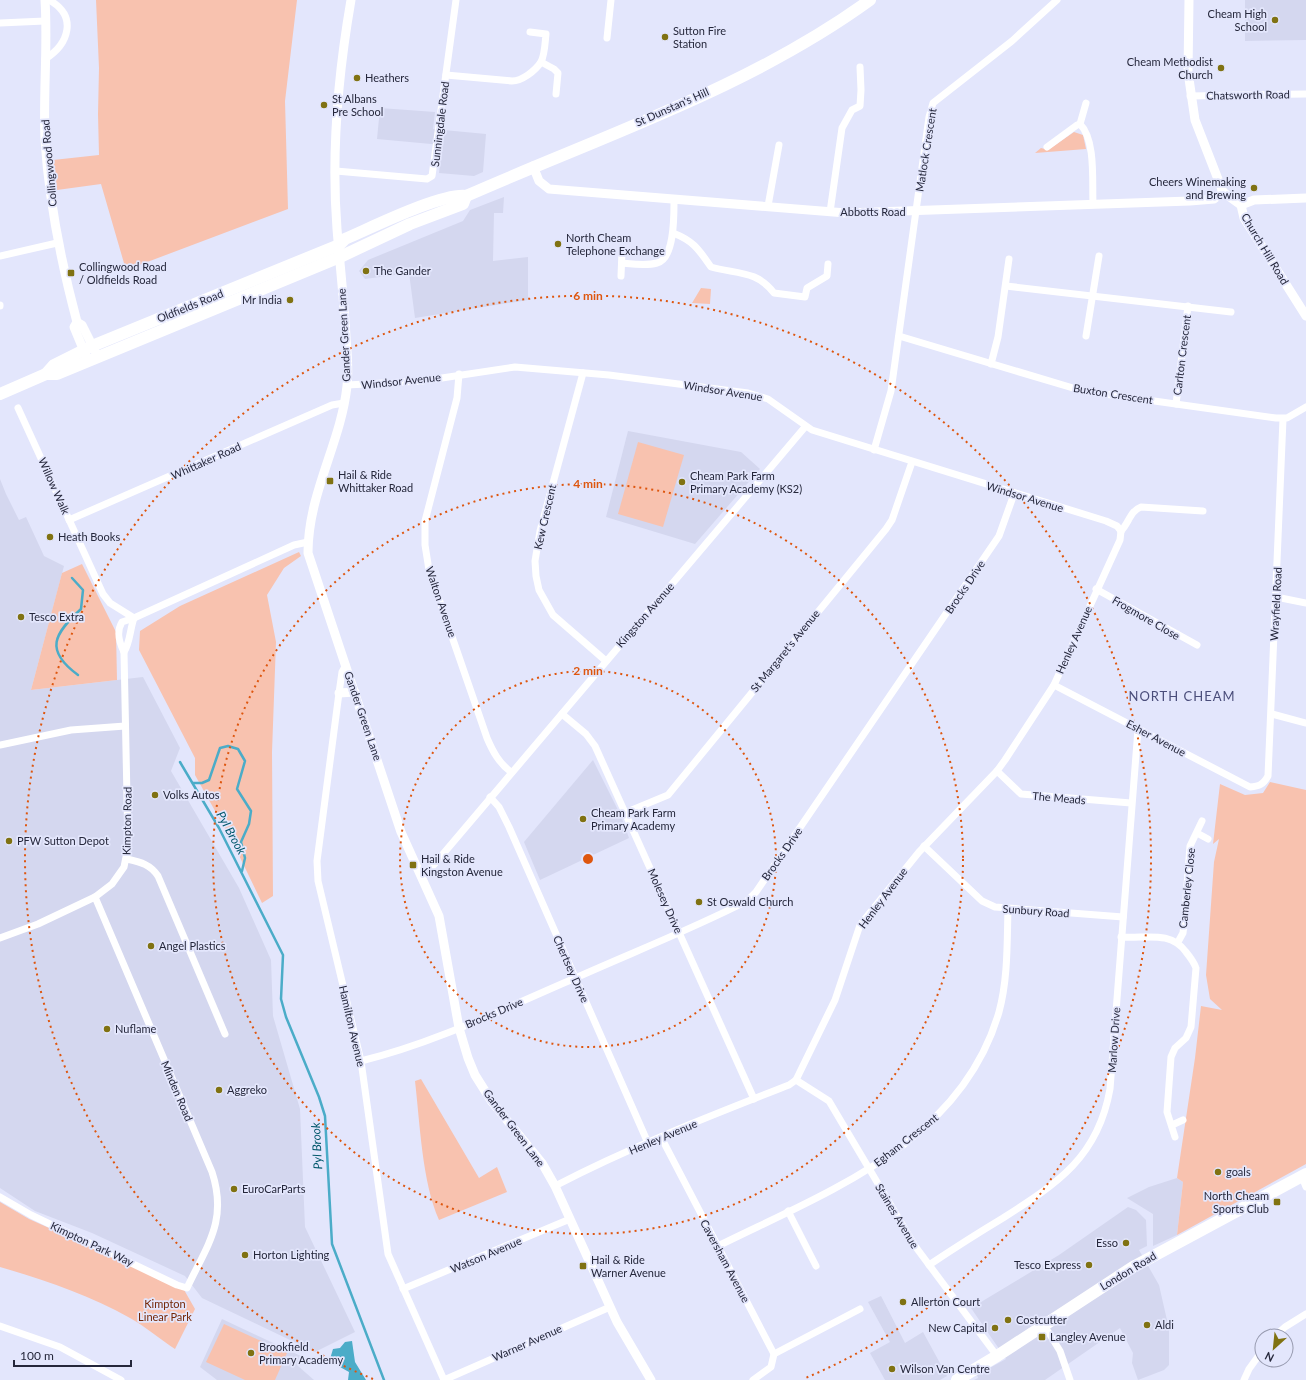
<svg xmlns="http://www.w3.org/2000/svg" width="1306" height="1380" font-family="Lato,sans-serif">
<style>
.built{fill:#d4d7ef}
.green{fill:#f8c2af}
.water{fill:#4bacc8}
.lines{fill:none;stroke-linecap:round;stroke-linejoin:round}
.stream{stroke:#4bacc8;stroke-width:2.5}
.street{stroke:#fff;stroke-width:7}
.secondary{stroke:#fff;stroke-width:9}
.highway{stroke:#fff;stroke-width:12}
.ring{fill:none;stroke:#de560e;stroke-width:2;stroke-dasharray:2 4}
.poi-dot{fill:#807212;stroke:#e3e6fc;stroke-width:1.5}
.labels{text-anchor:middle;stroke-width:3.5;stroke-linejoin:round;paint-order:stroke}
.poi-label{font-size:11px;fill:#25273b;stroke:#e3e6fc;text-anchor:start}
.street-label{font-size:11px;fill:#25273b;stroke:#e3e6fc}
.park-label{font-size:11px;fill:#752706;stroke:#e3e6fc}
.water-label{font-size:12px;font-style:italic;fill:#00576b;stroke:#e3e6fc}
.quarter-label{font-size:13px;letter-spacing:1px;fill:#4a4d7a;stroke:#e3e6fc}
.centre{fill:#de560e;stroke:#e3e6fc;stroke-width:2}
.ring-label{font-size:12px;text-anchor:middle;font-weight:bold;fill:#de560e;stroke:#e3e6fc;stroke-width:3.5;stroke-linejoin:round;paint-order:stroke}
</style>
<rect width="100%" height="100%" fill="#e3e6fc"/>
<g class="built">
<polygon points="1245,0 1306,0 1306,40 1245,41"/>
<polygon points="380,108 435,112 433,129 486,134 483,172 474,176 439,173 442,145 377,139"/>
<polygon points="504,197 503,213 494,213 493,261 528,257 528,300 415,318 409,273 365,279 359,271 368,260 463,221 470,210"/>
<polygon points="628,431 741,452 760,469 695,544 606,517"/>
<polygon points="0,479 6,494 19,520 26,517 44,556 64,566 31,690 143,677 180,748 171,771 239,888 271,960 273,1016 300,1109 305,1227 355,1332 315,1352 202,1298 185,1276 92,1233 35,1211 0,1188"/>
<polygon points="593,760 621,816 629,838 540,880 524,842"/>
<polygon points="1177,1178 1183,1182 1177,1235 1153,1246 1153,1214 1127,1198 1149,1187"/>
<polygon points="1128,1207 1136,1210 1146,1220 1147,1246 1139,1250 1159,1285 1169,1329 1169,1365 1164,1370 1138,1380 1132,1363 1133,1353 1120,1328 1045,1380 974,1380 978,1378 977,1375 1006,1359 971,1308 1059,1255"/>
<polygon points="881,1296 905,1343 923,1332 947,1376 940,1380 885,1380 870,1353 890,1342 868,1302"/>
<polygon points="222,1319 303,1357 298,1366 314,1380 217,1380 200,1367"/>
</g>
<g class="green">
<polygon points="96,0 297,0 285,101 288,209 126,270 101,184 57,190 53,160 99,155 98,114 99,68"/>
<polygon points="1074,132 1083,135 1086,149 1035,153 1041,148 1048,150"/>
<polygon points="701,288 711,289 710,304 692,303"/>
<polygon points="638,442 684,455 663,527 618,514"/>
<polygon points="299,552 301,556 284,568 267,595 276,642 272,752 273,896 262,903 233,843 195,775 195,758 139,650 140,631 180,606"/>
<polygon points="82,564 116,632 117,680 31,690 62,573"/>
<polygon points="1270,782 1306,790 1306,1164 1177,1235 1183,1182 1177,1178 1195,1058 1201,1006 1222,1010 1210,999 1206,975 1214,862 1219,839 1213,844 1220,784 1245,795 1263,793"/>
<path d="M421,1079L479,1178L497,1167L507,1192L439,1220C422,1181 420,1124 415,1081Z"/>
<path d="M0,1202L29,1219L183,1288L195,1309L175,1349C160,1339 146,1327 130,1318C89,1295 45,1280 0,1267Z"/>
<polygon points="224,1324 287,1353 275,1380 245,1380 206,1362"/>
</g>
<polygon class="water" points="352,1341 355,1362 366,1380 348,1380 349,1372 340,1367 333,1360 330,1359 333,1349 340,1348 345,1342"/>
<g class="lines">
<g class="stream">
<path d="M72,578L83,590L81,609C54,634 44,650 78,675"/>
<polyline points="180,762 219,828 283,955 281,999 286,1017 319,1097 325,1116 332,1244 384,1380"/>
<polyline points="193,783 202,783 209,780 220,748 228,746 238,749 245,761 237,789 251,811 249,824 241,842 245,858 242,871"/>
</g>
<g class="street">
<polyline points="0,23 45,21"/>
<polyline points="607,38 611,0"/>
<path d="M45,59C69,44 78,16 49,0"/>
<polyline points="541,62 554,69 558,73 556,94"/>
<path d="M446,75L512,81C522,81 535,71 541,62C545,54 545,42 546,34L530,32"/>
<polyline points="1190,96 1306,94"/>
<polyline points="1080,124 1086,103"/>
<path d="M1047,147L1077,125L1080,124C1096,140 1092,182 1093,204"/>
<polyline points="336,171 427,179 432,176 456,0"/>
<polyline points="768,206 779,145"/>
<polyline points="830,212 842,128 852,110 860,106 861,90 860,67"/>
<path d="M673,233C694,241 699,250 711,267C735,274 757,270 774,293L805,297L807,288L827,276L828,264"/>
<polyline points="0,256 57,243"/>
<path d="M622,263C633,264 646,266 657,263C675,259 674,214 674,199"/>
<polyline points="621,276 622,252"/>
<polyline points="1006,286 1231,312"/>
<polyline points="0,305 0,306"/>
<polyline points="899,336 1083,391 1276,418 1287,418 1306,407"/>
<polyline points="1086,336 1099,256"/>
<polyline points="991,364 998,337 1009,259"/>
<polyline points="583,373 540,531 535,561 536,576 539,590 553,615 606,661"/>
<path d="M459,374L457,398L425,521V545L429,570L487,738C493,752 499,763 511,772"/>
<polyline points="347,385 422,381 515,367 609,375 748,393 768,399 812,430 1106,521 1117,526 1121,531"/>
<polyline points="1176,404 1188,306"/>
<polyline points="18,408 103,594 110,603 134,618"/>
<polyline points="874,450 891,391 929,117 933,103 1012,41 1057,0"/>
<polyline points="69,520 332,405 344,403"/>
<path d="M1121,531C1129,523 1130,511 1141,507L1203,511"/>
<polyline points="1096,589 1197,645"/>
<polyline points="1276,597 1306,603"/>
<path d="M124,652C130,643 130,629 134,618"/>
<polyline points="346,665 342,672 339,693 317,861 318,881 361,1061 388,1254 444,1380"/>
<path d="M1054,685L1250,787C1259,786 1263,785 1268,776L1283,419"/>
<polyline points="562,714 586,734 595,746 754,1099"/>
<polyline points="1272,714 1306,723"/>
<polyline points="0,745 71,730 125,726"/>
<polyline points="997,771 1021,794 1131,803"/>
<polyline points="490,797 499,807 509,827 648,1143"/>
<polyline points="627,812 668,795 886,529 892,520 912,462"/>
<polyline points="1197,833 1208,839"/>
<polyline points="924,846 982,901 995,907 1123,917"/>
<path d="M127,859C140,862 150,864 158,876L225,1034"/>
<polyline points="421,875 432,867 805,427"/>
<path d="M1121,937C1145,939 1170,930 1186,952C1190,957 1194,962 1196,968L1191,1027L1186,1038L1175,1048L1171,1057L1167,1112L1175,1137"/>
<path d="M0,938L38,924L95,897L112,884L124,867L128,847L124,652C119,642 116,632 122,622L134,618L294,545L308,542"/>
<polyline points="1178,942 1183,933 1184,924 1190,846 1202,821"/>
<path d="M361,1061C435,1043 503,1009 573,979C631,953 690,930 747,901L756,892L999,536L1014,494"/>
<polyline points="796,1080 829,1101 915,1246 997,1356"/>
<polyline points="1172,1125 1183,1120"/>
<polyline points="661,1137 774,1354 771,1367 753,1380"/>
<polyline points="1302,1177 1306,1187"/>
<path d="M555,1186C630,1147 710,1116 789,1085L796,1080L835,1000L860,925L919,852L997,771L1005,760L1054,685L1120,540L1121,531"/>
<path d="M0,1197L31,1215L177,1285L187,1288C207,1245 228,1221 212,1172L95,897"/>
<polyline points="788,1211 816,1266"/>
<path d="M718,1246C829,1191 961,1143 999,1012C1008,979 1007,943 1008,909"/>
<path d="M929,1265C953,1249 978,1233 1003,1218C1058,1183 1098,1157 1110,1089L1138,729"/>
<polyline points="403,1289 570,1219"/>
<polyline points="1044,1325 1060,1351 1070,1380"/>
<polyline points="0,1326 60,1347 121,1380"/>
<polyline points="1275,1336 1285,1327 1306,1314"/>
<polyline points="774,1354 860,1309"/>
<polyline points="444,1380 610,1307"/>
<polyline points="1244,1380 1249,1369 1262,1351"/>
</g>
<g class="secondary">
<path d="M45,0C48,46 43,93 45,140C49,202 61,262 77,322L82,325L95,351"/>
<path d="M351,0C338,75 331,152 337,229C340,265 344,301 346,337C347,353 349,370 347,386C341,443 308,493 308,553L401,832L439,916L459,1028L468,1058L475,1075L492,1102L542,1163L555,1186L617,1322L651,1380"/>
<polyline points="1189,0 1188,72 1195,120 1223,192 1241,205 1244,218 1306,316"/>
<polyline points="533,166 539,181 549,189 846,213 1190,201 1214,199 1223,192"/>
<polyline points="1241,205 1254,200 1306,198"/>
<polyline points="77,322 74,327 86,356"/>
<polyline points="339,693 355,692"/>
</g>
<g class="highway">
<path d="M46,374L54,365L92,346L339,245L345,239C371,228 441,193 466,196C602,136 749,88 870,0"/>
<polyline points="0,394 46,374 57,374 340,257 410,224 463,204 466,196"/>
<polyline points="957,1380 997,1356 1133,1267 1306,1174"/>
</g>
</g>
<g class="ring">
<circle cx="588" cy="859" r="188"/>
<circle cx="588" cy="859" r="375"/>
<path d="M373 1379A563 563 0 1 1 803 1379"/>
</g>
<g class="poi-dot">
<circle cx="1275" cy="20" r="4"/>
<circle cx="665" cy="37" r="4"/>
<circle cx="1221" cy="68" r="4"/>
<circle cx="357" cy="78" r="4"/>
<circle cx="324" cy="105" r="4"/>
<circle cx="1254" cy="188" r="4"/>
<circle cx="558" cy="244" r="4"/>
<circle cx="366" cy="271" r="4"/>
<rect x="67" y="269" width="8" height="8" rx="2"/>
<circle cx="290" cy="300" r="4"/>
<rect x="326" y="477" width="8" height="8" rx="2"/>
<circle cx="682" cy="482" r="4"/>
<circle cx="50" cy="537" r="4"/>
<circle cx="21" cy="617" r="4"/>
<circle cx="155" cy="795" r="4"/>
<circle cx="583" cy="819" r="4"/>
<circle cx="9" cy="841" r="4"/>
<rect x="409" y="861" width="8" height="8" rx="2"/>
<circle cx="699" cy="902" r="4"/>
<circle cx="151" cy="946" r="4"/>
<circle cx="107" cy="1029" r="4"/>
<circle cx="219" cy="1090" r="4"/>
<circle cx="1218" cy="1172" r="4"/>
<circle cx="234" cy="1189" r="4"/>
<rect x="1273" y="1198" width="8" height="8" rx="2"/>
<circle cx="1126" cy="1243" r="4"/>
<circle cx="245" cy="1255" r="4"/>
<circle cx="1089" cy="1265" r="4"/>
<rect x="579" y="1262" width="8" height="8" rx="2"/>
<circle cx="903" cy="1302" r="4"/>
<circle cx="1008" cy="1320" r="4"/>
<circle cx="1147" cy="1325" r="4"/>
<circle cx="995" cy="1328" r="4"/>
<rect x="1038" y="1333" width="8" height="8" rx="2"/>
<circle cx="251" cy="1353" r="4"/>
<circle cx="892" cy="1369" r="4"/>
</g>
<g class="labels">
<g class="poi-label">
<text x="1267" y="18" text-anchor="end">Cheam High<tspan x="1267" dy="13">School</tspan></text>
<text x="673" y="35">Sutton Fire<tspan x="673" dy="13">Station</tspan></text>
<text x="1213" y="66" text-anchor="end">Cheam Methodist<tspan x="1213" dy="13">Church</tspan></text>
<text x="365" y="82">Heathers</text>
<text x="332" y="103">St Albans<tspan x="332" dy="13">Pre School</tspan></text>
<text x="1246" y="186" text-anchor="end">Cheers Winemaking<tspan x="1246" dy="13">and Brewing</tspan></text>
<text x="566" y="242">North Cheam<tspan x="566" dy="13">Telephone Exchange</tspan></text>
<text x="79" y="271">Collingwood Road<tspan x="79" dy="13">/ Oldfields Road</tspan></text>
<text x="374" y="275">The Gander</text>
<text x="282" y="304" text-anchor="end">Mr India</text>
<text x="338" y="479">Hail &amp; Ride<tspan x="338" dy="13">Whittaker Road</tspan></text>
<text x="690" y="480">Cheam Park Farm<tspan x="690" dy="13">Primary Academy (KS2)</tspan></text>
<text x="58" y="541">Heath Books</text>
<text x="29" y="621">Tesco Extra</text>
<text x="163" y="799">Volks Autos</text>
<text x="591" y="817">Cheam Park Farm<tspan x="591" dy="13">Primary Academy</tspan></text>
<text x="17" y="845">PFW Sutton Depot</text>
<text x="421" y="863">Hail &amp; Ride<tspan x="421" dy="13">Kingston Avenue</tspan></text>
<text x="707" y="906">St Oswald Church</text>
<text x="159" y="950">Angel Plastics</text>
<text x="115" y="1033">Nuflame</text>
<text x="227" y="1094">Aggreko</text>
<text x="1226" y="1176">goals</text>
<text x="242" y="1193">EuroCarParts</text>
<text x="1269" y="1200" text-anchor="end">North Cheam<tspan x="1269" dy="13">Sports Club</tspan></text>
<text x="1118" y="1247" text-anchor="end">Esso</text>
<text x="253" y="1259">Horton Lighting</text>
<text x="591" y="1264">Hail &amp; Ride<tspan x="591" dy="13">Warner Avenue</tspan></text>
<text x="1081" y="1269" text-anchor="end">Tesco Express</text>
<text x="911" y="1306">Allerton Court</text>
<text x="1016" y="1324">Costcutter</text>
<text x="1155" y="1329">Aldi</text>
<text x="987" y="1332" text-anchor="end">New Capital</text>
<text x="1050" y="1341">Langley Avenue</text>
<text x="259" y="1351">Brookfield<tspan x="259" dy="13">Primary Academy</tspan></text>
<text x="900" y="1373">Wilson Van Centre</text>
</g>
<g class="street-label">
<text transform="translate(1248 95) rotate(-1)" y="4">Chatsworth Road</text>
<text transform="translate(672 107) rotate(-24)" y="4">St Dunstan's Hill</text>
<text transform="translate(440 124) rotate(-83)" y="4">Sunningdale Road</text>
<text transform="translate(926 150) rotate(-81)" y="4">Matlock Crescent</text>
<text transform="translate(49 163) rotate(-95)" y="4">Collingwood Road</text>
<text x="873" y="216">Abbotts Road</text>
<text transform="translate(1265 249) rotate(59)" y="4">Church Hill Road</text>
<text transform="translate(190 306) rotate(-22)" y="4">Oldfields Road</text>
<text transform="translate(344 335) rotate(-93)" y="4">Gander Green Lane</text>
<text transform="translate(1182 355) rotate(-83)" y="4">Carlton Crescent</text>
<text transform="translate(401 381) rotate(-6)" y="4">Windsor Avenue</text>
<text transform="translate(723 391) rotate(9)" y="4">Windsor Avenue</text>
<text transform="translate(1113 394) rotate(9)" y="4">Buxton Crescent</text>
<text transform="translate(206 461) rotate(-24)" y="4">Whittaker Road</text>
<text transform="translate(54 486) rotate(66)" y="4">Willow Walk</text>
<text transform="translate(1025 497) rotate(17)" y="4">Windsor Avenue</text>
<text transform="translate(545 517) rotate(-77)" y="4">Kew Crescent</text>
<text transform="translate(965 587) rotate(-56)" y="4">Brocks Drive</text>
<text transform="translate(441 602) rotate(71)" y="4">Walton Avenue</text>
<text transform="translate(1276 604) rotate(-87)" y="4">Wrayfield Road</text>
<text transform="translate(645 615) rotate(-49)" y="4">Kingston Avenue</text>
<text transform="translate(1146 618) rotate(30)" y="4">Frogmore Close</text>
<text transform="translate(1074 640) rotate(-66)" y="4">Henley Avenue</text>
<text transform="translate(785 651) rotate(-51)" y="4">St Margaret's Avenue</text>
<text transform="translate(363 716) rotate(71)" y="4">Gander Green Lane</text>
<text transform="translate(1156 738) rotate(28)" y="4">Esher Avenue</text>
<text transform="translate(1059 798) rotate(5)" y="4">The Meads</text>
<text transform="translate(127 821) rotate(-89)" y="4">Kimpton Road</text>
<text transform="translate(782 854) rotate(-55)" y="4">Brocks Drive</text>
<text transform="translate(1187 888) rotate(-84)" y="4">Camberley Close</text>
<text transform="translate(883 898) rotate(-53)" y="4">Henley Avenue</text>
<text transform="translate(665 901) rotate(66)" y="4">Molesey Drive</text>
<text transform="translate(1036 911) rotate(4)" y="4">Sunbury Road</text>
<text transform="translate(571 969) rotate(66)" y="4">Chertsey Drive</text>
<text transform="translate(494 1013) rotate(-23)" y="4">Brocks Drive</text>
<text transform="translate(352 1026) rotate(77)" y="4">Hamilton Avenue</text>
<text transform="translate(1114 1040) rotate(-86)" y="4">Marlow Drive</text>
<text transform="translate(177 1091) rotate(67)" y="4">Minden Road</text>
<text transform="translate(514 1128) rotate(53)" y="4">Gander Green Lane</text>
<text transform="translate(663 1137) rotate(-23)" y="4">Henley Avenue</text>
<text transform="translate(906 1140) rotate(-38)" y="4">Egham Crescent</text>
<text transform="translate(897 1216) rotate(59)" y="4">Staines Avenue</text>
<text transform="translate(92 1244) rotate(25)" y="4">Kimpton Park Way</text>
<text transform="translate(486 1255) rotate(-23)" y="4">Watson Avenue</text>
<text transform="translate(725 1261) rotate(62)" y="4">Caversham Avenue</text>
<text transform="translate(1128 1271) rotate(-31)" y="4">London Road</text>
<text transform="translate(527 1343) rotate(-24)" y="4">Warner Avenue</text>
</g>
<g class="park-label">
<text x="165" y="1308">Kimpton<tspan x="165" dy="13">Linear Park</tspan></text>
</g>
<g class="water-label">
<text transform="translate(231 833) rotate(61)" y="4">Pyl Brook</text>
<text transform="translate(317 1146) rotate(-93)" y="4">Pyl Brook</text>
</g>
<g class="quarter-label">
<text x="1182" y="701">NORTH CHEAM</text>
</g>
</g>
<circle cx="588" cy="859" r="6" class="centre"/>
<g class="ring-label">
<text x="588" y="300">6 min</text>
<text x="588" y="488">4 min</text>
<text x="588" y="675">2 min</text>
</g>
<g transform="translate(1274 1348) rotate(207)"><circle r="19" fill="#e3e6fc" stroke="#979aaf"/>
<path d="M0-3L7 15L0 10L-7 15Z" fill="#807212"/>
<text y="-6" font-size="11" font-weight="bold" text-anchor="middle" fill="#25273b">N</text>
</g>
<path d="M14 1360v6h117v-6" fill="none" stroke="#25273b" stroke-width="2"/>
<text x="20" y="1360" font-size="12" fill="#25273b" stroke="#e3e6fc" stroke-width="3" paint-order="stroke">100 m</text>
</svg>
